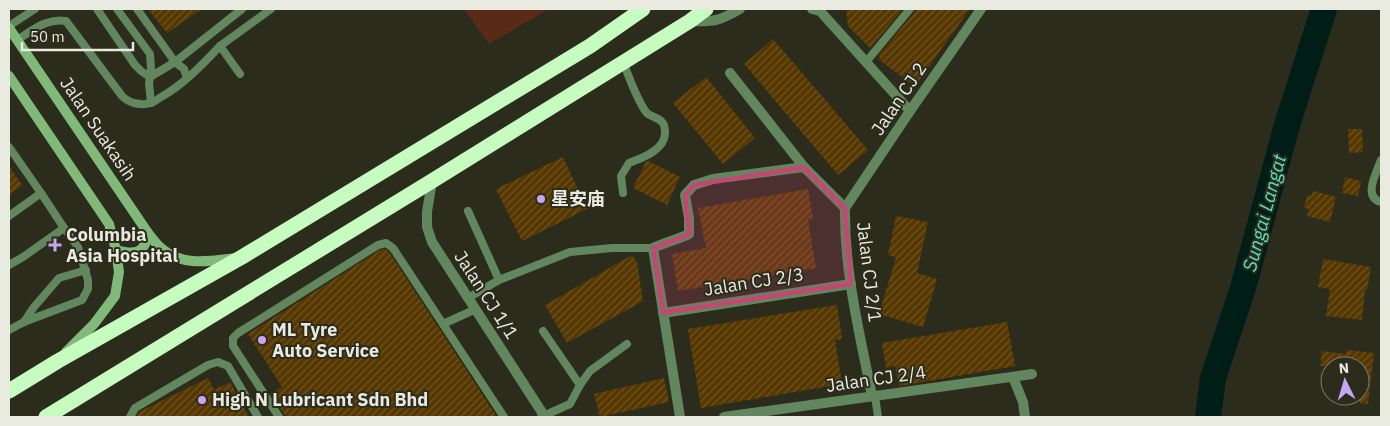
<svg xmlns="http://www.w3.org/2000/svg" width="1390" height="426" font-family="'IBM Plex Sans','Noto Sans SC',sans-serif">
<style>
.grass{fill:#582a17}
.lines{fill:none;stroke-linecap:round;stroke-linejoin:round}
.river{stroke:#001d16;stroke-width:26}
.building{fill:url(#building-hatch)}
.lane{stroke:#62865e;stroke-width:8}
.street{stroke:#62865e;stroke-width:10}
.secondary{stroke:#80b979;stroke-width:10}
.highway{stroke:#c7fcc0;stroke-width:15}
.marked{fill:#ca4276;fill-opacity:0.2;stroke:#ca4276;stroke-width:4;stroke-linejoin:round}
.poi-dot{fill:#c5a7f1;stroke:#2c2c1d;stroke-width:2}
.labels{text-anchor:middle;stroke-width:4;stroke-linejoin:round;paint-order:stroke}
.street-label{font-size:18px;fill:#e9eae0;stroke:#2c2c1d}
.poi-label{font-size:18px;font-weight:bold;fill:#e9eae0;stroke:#2c2c1d;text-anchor:start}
.water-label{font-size:19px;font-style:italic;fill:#55e1c1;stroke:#2c2c1d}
</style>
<defs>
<pattern id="building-hatch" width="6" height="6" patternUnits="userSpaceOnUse" patternTransform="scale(1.25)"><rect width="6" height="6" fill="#563700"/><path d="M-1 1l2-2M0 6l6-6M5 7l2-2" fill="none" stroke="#6e5425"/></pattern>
</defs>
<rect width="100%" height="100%" fill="#2c2c1d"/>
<polygon class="grass" points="464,9 549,9 489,44"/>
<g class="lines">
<polyline class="river" points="1208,417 1213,378 1243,288 1287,125 1324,9"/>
</g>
<g class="building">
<polygon points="148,9 202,9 167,33"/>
<polygon points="846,9 903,9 870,48 848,26"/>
<polygon points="916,9 970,9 915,86 879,60 880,58 878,56 914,13"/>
<polygon points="773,39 868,150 838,175 744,64"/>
<polygon points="706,77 755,138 723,164 673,103"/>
<polygon points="1348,129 1362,129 1363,152 1349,153"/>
<polygon points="563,157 587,209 522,241 496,189"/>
<polygon points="648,161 680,177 667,205 633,188 646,162"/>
<polygon points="9,166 22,185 9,195"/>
<polygon points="1345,177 1361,181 1358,196 1342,193"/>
<polygon points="808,189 813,218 808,219 816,268 678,291 672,254 706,248 698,208"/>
<polygon points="1313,191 1336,197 1330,222 1307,216 1309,209 1304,208 1307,195 1311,196"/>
<polygon points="896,216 928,222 917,273 937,279 923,327 879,314 896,257 888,255"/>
<polygon points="385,249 389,252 497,417 286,417 271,394 282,387 248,334 380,250"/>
<polygon points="632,255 637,262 643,301 567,343 545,305"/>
<polygon points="1323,259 1371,267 1367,290 1365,290 1362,320 1326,316 1330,289 1318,287"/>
<polygon points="837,305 842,339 835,340 842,384 701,408 688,329"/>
<polygon points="1007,322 1015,366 899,386 895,366 886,368 882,343"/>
<polygon points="1347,350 1374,353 1368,404 1360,403 1360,366 1320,366 1322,351 1346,354"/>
<polygon points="208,378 214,390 230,382 249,417 136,417 139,412"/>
<polygon points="664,378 669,402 600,417 594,394"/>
</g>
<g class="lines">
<g class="lane">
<polyline points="97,9 135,65 141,71 150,77 175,62 242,9"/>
<polyline points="117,9 150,54 151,69 149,83 151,103"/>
<polyline points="137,9 175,62 184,69 187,78"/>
<polyline points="9,26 35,9"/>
<path d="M17,40C33,30 46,18 66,21L122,96C129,103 140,106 151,103C154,102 158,99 161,97C183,85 203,64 220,46L240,74"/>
<polyline points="220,46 271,9"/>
<polyline points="866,62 910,9"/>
<polyline points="9,147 41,193 9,216"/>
<path d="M1381,160C1377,172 1362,197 1381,202"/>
<path d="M623,193L621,176L629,163C642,158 665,150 665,133C665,129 665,125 662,122C658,117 650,117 646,112C636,98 630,79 623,62"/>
<polyline points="468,211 499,280 468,298"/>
<polyline points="9,265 23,257 64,228 41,193"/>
<polyline points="499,280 570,252 612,248 653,248"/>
<polyline points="24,322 34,307 59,278 86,270"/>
<polyline points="443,324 476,309"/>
<polyline points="9,330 24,322 82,300 88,289 88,280 78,247 64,228"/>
<polyline points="543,331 580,385"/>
<polyline points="875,396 878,417"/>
<polyline points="130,417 135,408 208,365 218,362 228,366 258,417"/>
<polyline points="279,417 233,346 233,338 238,333 378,245 386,243 393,248 504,417"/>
<polyline points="541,417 570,404 580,385 590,371 627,344"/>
</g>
<g class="street">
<polyline points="812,9 820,11 910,111"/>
<path d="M690,21C715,22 719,21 740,9"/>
<path d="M730,73L804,167L845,208C844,272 860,335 872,396"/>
<polyline points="432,181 427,212 427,227 432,242 545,417"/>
<polyline points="845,208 910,111 981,9"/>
<polyline points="663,313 851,284"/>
<polyline points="1013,377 1023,402 1025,417"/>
<path d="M680,417L653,248C665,242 677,240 689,234V218L685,195L694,185L713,179L804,167"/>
<polyline points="724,417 1032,374"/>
</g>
<g class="secondary">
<path d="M9,28L148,233C152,238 156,244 161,248C182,267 210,261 236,258"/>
<polyline points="9,76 109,224 116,250 119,272 115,296 94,324 66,352"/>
<path d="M116,250C135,255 145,254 148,233"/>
</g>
<g class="highway">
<polyline points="9,391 58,361 242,257 590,46 643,9"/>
<polyline points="46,417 432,181 690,21 706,9"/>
</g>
</g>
<path class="marked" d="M804,167L845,208L851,284L663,313L653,248L689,234L685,195L694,185Z"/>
<g class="poi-dot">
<circle cx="541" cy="199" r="5"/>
<path d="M52.5 237.5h5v5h5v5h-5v5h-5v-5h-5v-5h5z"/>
<circle cx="262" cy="340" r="5"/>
<circle cx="202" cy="400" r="5"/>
</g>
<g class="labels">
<g class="street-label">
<text transform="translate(899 99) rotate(-56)" y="6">Jalan CJ 2</text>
<text transform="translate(98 129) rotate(56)" y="6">Jalan Suakasih</text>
<text transform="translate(869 272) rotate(83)" y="6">Jalan CJ 2/1</text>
<text transform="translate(754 282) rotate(-9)" y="6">Jalan CJ 2/3</text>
<text transform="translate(486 295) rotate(57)" y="6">Jalan CJ 1/1</text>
<text transform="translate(876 379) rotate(-8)" y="6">Jalan CJ 2/4</text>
</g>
<g class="poi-label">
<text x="551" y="205">星安庙</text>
<text x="66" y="241">Columbia<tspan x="66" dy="21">Asia Hospital</tspan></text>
<text x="272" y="336">ML Tyre<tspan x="272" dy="21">Auto Service</tspan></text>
<text x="212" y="406">High N Lubricant Sdn Bhd</text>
</g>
<g class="water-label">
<text transform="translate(1264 213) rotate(-75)" y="7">Sungai Langat</text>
</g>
</g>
<rect width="1390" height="426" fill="none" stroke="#e9eae0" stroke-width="20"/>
<g transform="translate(1345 381) rotate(355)"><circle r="24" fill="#2c2c1d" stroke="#78786b"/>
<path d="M0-4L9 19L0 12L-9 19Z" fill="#c5a7f1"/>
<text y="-8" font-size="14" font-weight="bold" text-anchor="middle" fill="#e9eae0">N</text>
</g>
<path d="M22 42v8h111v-8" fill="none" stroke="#e9eae0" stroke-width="2.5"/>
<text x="30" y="42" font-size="15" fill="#e9eae0" stroke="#2c2c1d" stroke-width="4" paint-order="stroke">50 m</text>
</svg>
